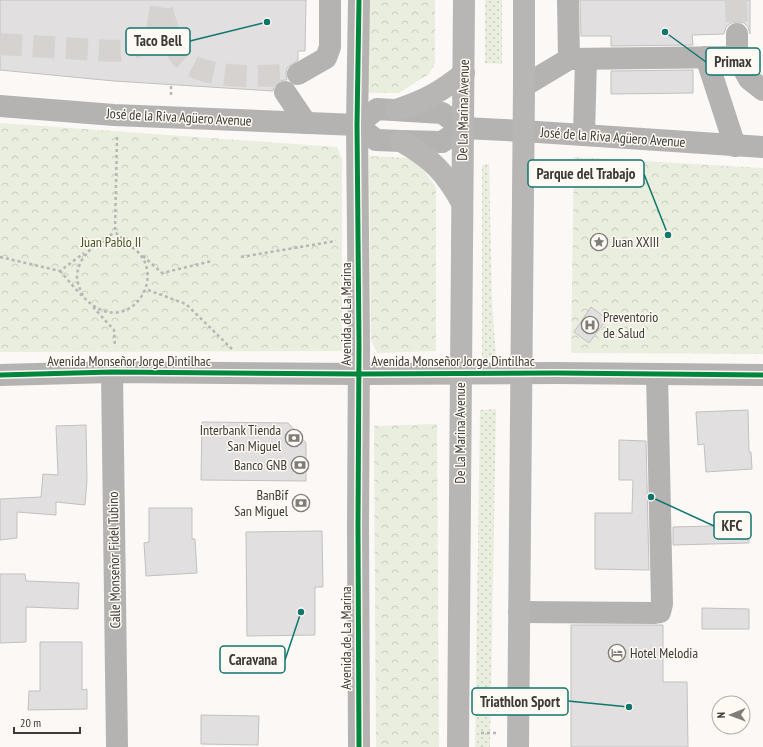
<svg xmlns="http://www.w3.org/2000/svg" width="763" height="747" font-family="'PT Sans Narrow',sans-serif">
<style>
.grass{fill:url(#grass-dots)}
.forest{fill:url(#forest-crowns)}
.building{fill:#e1dfdf;stroke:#c3c0c0}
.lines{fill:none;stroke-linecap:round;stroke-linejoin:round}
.minor-tunnel{stroke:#d5d2cf;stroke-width:22;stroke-dasharray:22 11;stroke-linecap:butt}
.path{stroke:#b7b6b4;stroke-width:2.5;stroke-dasharray:3 3;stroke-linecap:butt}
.minor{stroke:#b5b3b2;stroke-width:22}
.major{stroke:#b8b6b4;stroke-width:22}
.cycleway-casing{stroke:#fef9f2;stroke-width:8}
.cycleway{stroke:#00873e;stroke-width:5}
.labels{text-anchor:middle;stroke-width:3;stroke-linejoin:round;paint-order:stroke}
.street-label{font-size:14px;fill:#3c3a36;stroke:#fef9f2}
.park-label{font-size:14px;fill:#3f5123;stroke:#fef9f2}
.poi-label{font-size:14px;fill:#3c3a36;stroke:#fef9f2;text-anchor:start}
.leader{fill:none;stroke:#0f766e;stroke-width:1.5}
.callout-dot{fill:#0f766e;stroke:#fef9f2;stroke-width:1.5}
.callout{fill:#fef9f2;stroke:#0f766e;stroke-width:1.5}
.callout-label{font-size:15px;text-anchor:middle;font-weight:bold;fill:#3c3a36}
</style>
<defs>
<pattern id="grass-dots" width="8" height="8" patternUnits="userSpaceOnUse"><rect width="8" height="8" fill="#e9eedf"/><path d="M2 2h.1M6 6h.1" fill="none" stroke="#c9cdc0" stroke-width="1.8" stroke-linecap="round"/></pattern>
<pattern id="forest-crowns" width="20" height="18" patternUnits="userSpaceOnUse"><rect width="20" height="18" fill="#e9eedf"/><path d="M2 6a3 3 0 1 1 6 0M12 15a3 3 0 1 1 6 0" fill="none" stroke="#c9cdc0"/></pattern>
</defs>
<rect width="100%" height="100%" fill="#fbf8f5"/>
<g class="grass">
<polygon points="485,0 502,0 502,64 485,63"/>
<polygon points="489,164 492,301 496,358 482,358 482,165"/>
<polygon points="496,409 490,747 475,747 480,410"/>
</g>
<g class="forest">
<polygon points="368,0 435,0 435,63 429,74 399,93 368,93"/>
<polygon points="0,123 337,147 342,159 342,351 0,352"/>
<polygon points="369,156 410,158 422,168 436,187 436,351 377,353 371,340"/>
<polygon points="574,157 763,168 763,354 571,353"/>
<polygon points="437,424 439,747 376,747 374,426"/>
</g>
<g class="building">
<polygon points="0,0 306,0 305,51 298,51 298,60 287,68 286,74 287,80 284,80 278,82 274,86 273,91 114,81 0,70"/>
<polygon points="580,0 750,0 750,34 748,27 744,23 737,22 731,23 726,27 724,34 692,35 693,45 611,46 611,36 581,36"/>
<polygon points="693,70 693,93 611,94 611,71"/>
<polygon points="591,307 607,319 589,343 574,332"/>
<polygon points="748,410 749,452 751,452 752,469 706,472 704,444 698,445 696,412"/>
<polygon points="202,422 288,423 306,443 306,481 201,480"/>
<polygon points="86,425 87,480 85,505 56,502 56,515 17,512 17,538 0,540 0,499 41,497 43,474 58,475 56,426"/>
<polygon points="619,440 646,441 649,570 595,569 595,513 632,513 633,480 619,480"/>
<polygon points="149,508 192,508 192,539 195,539 197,573 146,576 144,543 149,542"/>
<polygon points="749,525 749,543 673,545 673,527"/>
<polygon points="322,531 323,587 315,587 315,635 247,636 246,532"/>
<polygon points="0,574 25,574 26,581 79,583 78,609 26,607 26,642 0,643"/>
<polygon points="702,608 749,609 749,629 702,629"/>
<polygon points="571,625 663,625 663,682 687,682 688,747 571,747"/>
<polygon points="40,642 82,642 82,690 87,689 87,709 28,710 29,691 40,691"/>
<polygon points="201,715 259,716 258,745 201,744"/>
</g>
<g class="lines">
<g class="minor-tunnel">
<polyline points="736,0 737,34"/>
<path d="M162,10C166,24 173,50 184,60C206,81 269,76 298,74"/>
<polyline points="0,44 112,51 130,50 147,40 157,30 161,7"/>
</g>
<g class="path">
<polyline points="171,95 171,84"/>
<polyline points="117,137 115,232 130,245"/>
<polyline points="100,242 115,232"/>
<polyline points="143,256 162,273 212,261"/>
<polyline points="0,257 60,271 84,253"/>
<polyline points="241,257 336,241"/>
<path d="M60,271C70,282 86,303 99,309C139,328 169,266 128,245C121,241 112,240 104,242C90,246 78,260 77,276C77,283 80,289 83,296"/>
<polyline points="148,290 186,304 232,349"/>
<polyline points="93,307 114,330 115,347"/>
<polyline points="481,733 496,733"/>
</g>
<g class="minor">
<polyline points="359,0 357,125 359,345 358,527 359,747"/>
<polyline points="568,0 569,59"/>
<polyline points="737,34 737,57 749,79 763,90"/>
<polyline points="706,57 735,146"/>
<polyline points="298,74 326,58 330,47 330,0"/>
<polyline points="524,86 569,59 737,57"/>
<polyline points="285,92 306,123"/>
<polyline points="0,106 114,115 357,125 376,140 401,141 442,142 463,128"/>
<polyline points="357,125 377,109 442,113 463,128 523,131 763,147"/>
<polyline points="584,135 586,59"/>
<polyline points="112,372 117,747"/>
<polyline points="0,375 112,372 359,374 556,373 763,375"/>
<polyline points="519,612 653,613 660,612 662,604 657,374"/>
</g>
<g class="major">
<path d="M396,110C424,101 441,92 464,73"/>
<path d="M401,141C432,159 445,172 462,203"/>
<polyline points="458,747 464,0"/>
<polyline points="518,747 524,86 524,0"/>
</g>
<defs>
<g id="cycleway">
<polyline points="359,0 357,125 359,345 358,527 359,747"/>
<polyline points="0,375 112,372 359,374 556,373 763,375"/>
</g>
</defs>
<use href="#cycleway" class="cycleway-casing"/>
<use href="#cycleway" class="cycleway"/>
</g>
<defs>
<symbol id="sight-ring" viewBox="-11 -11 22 22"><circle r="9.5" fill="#fef9f2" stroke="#7f7c79" stroke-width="1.5"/><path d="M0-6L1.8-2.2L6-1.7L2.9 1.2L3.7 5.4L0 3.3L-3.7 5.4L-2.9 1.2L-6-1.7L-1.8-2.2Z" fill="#7f7c79"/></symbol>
<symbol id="hospital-ring" viewBox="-11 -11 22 22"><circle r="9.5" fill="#fef9f2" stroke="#7f7c79" stroke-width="1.5"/><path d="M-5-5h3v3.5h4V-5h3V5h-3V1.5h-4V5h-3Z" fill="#7f7c79"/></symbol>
<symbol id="bank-ring" viewBox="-11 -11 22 22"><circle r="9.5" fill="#fef9f2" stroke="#7f7c79" stroke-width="1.5"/><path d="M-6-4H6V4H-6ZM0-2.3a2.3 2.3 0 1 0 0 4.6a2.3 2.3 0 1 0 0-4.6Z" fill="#7f7c79"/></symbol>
<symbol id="hotel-ring" viewBox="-11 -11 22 22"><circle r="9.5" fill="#fef9f2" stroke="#7f7c79" stroke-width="1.5"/><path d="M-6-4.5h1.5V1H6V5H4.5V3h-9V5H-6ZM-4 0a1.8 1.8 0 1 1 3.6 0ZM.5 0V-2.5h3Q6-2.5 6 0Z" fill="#7f7c79"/></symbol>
</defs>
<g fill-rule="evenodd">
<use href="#sight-ring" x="589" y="232" width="20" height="20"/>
<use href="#hospital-ring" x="580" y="315" width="20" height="20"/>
<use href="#bank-ring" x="284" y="428" width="20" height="20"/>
<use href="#bank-ring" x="290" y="455" width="20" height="20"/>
<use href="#bank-ring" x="291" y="493" width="20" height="20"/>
<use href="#hotel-ring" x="607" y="643" width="20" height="20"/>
</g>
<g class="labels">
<g class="street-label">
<text transform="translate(463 110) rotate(-89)" y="5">De La Marina Avenue</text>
<text transform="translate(179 117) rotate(3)" y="5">José de la Riva Agüero Avenue</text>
<text transform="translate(613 137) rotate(4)" y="5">José de la Riva Agüero Avenue</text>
<text transform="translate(346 314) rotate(-90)" y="5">Avenida de La Marina</text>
<text x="129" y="366">Avenida Monseñor Jorge Dintilhac</text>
<text x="453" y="366">Avenida Monseñor Jorge Dintilhac</text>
<text transform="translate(460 433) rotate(-90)" y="5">De La Marina Avenue</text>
<text transform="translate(114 560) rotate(-91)" y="5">Calle Monseñor Fidel Tubino</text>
<text transform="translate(346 638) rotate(-90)" y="5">Avenida de La Marina</text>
</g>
<g class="park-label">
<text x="111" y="247">Juan Pablo II</text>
</g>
<g class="poi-label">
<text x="612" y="247">Juan XXIII</text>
<text x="603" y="322">Preventorio<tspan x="603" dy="16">de Salud</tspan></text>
<text x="281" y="435" text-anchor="end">Interbank Tienda<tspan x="281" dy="16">San Miguel</tspan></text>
<text x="287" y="470" text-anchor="end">Banco GNB</text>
<text x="288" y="500" text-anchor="end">BanBif<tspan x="288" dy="16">San Miguel</tspan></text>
<text x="630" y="658">Hotel Melodia</text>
</g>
</g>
<path class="leader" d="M267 22L190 41M665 32L706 62M668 235L644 174M651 497L714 526M301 612L285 660M629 707L568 701"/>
<g class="callout-dot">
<circle cx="267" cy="22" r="4"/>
<circle cx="665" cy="32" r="4"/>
<circle cx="668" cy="235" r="4"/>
<circle cx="651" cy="497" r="4"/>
<circle cx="301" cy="612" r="4"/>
<circle cx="629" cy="707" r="4"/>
</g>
<g class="callout">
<rect x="126" y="28" width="64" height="27" rx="4"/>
<rect x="706" y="48" width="54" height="27" rx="4"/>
<rect x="528" y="160" width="116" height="27" rx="4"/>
<rect x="714" y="512" width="37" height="27" rx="4"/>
<rect x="220" y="646" width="65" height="27" rx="4"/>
<rect x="472" y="688" width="96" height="27" rx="4"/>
</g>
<g class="callout-label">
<text x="158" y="46">Taco Bell</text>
<text x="733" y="67">Primax</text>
<text x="586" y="179">Parque del Trabajo</text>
<text x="732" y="531">KFC</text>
<text x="253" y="665">Caravana</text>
<text x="520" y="707">Triathlon Sport</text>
</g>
<g transform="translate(731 715) rotate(269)"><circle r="19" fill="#fef9f2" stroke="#b0ada7"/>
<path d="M0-3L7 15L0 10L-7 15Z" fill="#7f7c79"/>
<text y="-6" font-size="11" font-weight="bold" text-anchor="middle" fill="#3c3a36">N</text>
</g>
<path d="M14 727v6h66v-6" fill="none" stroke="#3c3a36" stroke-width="2"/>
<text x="20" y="727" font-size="12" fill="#3c3a36" stroke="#fef9f2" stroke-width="3" paint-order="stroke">20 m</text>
</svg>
